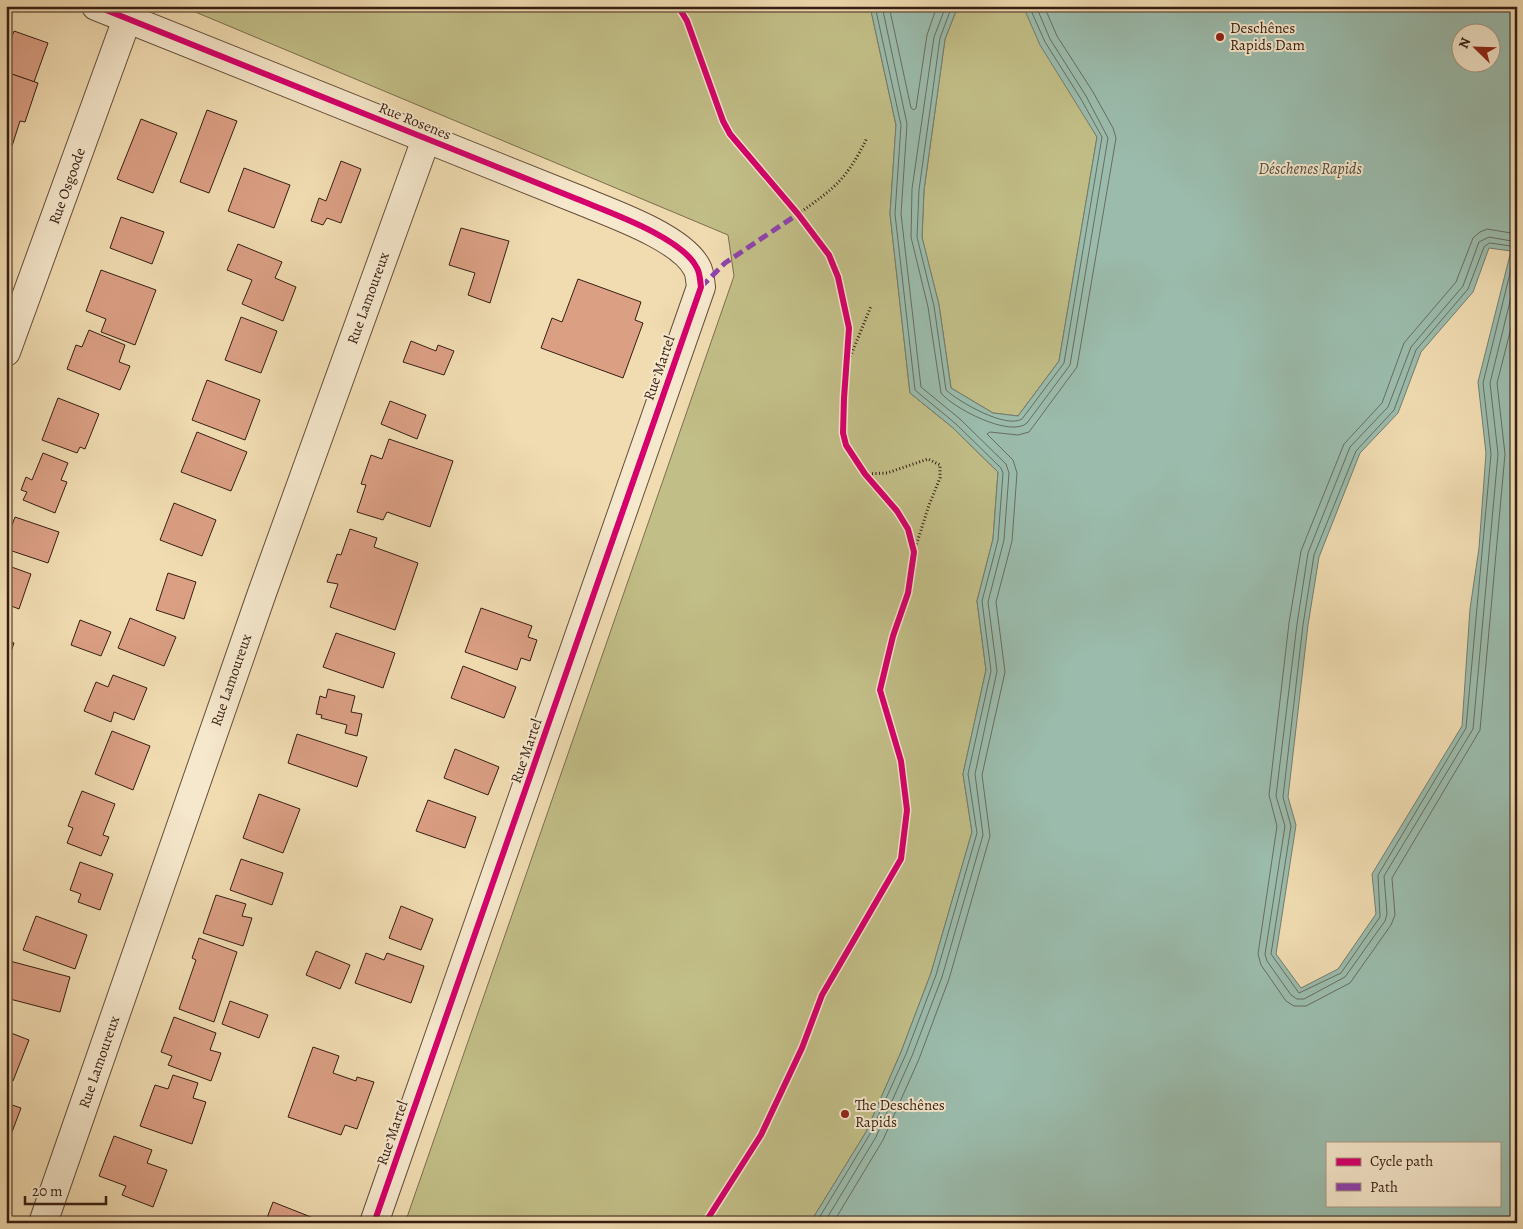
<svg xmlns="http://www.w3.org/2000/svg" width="1523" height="1229" font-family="Alegreya,serif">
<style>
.green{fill:#c2be87;stroke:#7c6e4d}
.water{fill:#9bbcad;stroke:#737d6f;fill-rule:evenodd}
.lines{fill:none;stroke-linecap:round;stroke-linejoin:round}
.shore{stroke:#686d60;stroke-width:1}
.building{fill:#db9f84;stroke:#361e13}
.minor-casing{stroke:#654e3b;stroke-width:30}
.path{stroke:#361e13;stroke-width:3;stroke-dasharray:1 2.5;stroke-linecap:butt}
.minor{stroke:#f6e8cd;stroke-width:28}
.quiet{stroke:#8e44ad;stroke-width:5;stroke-dasharray:10 5;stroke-linecap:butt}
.cycleway-casing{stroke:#f6e8cd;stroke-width:9}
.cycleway{stroke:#d6006c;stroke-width:6}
.poi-dot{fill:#8f2418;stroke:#f6e8cd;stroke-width:2}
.labels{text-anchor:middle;stroke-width:4;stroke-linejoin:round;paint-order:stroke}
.poi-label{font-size:15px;fill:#361e13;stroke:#f6e8cd;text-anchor:start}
.street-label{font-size:15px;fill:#361e13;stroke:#f6e8cd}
.water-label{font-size:16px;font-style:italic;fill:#544d41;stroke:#f6e8cd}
</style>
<rect width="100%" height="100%" fill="#f1dcb2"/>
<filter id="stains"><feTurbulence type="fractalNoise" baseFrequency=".004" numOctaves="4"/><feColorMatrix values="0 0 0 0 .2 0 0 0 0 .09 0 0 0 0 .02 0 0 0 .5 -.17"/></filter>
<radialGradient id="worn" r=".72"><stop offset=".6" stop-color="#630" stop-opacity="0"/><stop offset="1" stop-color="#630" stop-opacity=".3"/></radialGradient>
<g class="green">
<polygon points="181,6 870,6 896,125 890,214 910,393 952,427 998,472 993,539 977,601 986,670 963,774 972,832 931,973 901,1052 866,1132 810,1223 405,1223 734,276 728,235"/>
<polygon points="958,6 1025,6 1097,137 1059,361 1018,416 993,413 951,388 939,305 922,238 924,190 945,39"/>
</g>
<path class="water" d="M870,6H958L945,39L924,190L922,237L939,305L951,388L993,413L1018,416L1059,361L1097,137L1040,45L1023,6H1517V1223H810L866,1132L901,1052L931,973L972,832L963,774L986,670L977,601L993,539L998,472L952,427L910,393L890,214L896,125ZM1460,32H1490V62H1460ZM1489,248L1511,251L1478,382L1486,453L1479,548L1470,609L1462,726L1372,874L1376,914L1338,969L1301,988L1276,954L1296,825L1288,797L1308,625L1319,557L1360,453L1398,413L1421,352L1473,292ZM1327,1143H1499V1205H1327Z"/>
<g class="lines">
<g class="shore">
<polyline points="889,6 911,108 914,110 916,108 927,35 937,6"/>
<path d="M946,6L934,37L912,189L911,237L928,307L941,393C953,408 1010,438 1027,423L1070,365L1108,138L1086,96L1050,39L1036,6"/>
<path d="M952,6L940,38L919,190L917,237L934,306L946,390C959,402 1006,429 1022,419L1064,363L1102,137L1081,99L1045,42L1029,6"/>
<polyline points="1517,234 1487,229 1480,232 1473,238 1456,282 1404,343 1382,403 1344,444 1301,551 1289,623 1269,795 1277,826 1258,954 1261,965 1286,1001 1294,1006 1306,1006 1350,983 1391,925 1395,915 1392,878 1480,730 1505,454 1497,383 1517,305"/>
<polyline points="1517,242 1489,237 1479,242 1463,286 1411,347 1388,407 1350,447 1308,553 1297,624 1276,796 1285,826 1265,954 1267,961 1291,995 1297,999 1304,999 1345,977 1385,921 1387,914 1384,876 1473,729 1498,454 1490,383 1517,273"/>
<polygon points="1490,243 1511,246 1515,253 1483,383 1491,454 1466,728 1378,875 1380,917 1341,973 1299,993 1271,954 1291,826 1283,797 1303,625 1314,555 1356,451 1394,410 1416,350 1468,289 1484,247"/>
<polyline points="816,1223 870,1134 906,1054 936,975 977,833 968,774 991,671 982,601 998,540 1003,473 1001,468 956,424 915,390 895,214 901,125 875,6"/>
<polyline points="824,1223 876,1137 912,1056 942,977 983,835 975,774 997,671 988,602 1004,540 1009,473 1006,464 960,419 921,387 901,214 907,124 882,6"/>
<polyline points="833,1223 883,1140 919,1059 949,979 990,836 982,775 1005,672 996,602 1012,541 1017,473 1013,460 987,434 990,432 1018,435 1029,432 1077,367 1116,138 1113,128 1093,92 1057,36 1044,6"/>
</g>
</g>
<g class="building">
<polygon points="14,31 48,43 34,82 6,72 6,52"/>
<polygon points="6,72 38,83 25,122 20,121 12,146 6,144"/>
<polygon points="207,110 237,121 209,193 180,182"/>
<polygon points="141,119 177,133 153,193 117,179"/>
<polygon points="341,161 361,169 341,223 327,218 323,225 311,221 319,198 326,201"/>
<polygon points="244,168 290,185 274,228 228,211"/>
<polygon points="121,217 164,232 152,264 110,248"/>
<polygon points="461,228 509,241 490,303 468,295 475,273 449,265"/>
<polygon points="238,244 282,262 275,278 296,287 283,321 242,304 252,280 227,270"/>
<polygon points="101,270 156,290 135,345 101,332 106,319 86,311"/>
<polygon points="578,279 641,302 635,320 643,323 623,378 541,348 552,318 562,322"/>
<polygon points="241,317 277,331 261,373 225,360"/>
<polygon points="89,330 125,345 119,362 130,366 120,390 67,369 76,345 82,347"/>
<polygon points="411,341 436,351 438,345 454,351 444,375 403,362"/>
<polygon points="207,380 260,400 245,440 192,420"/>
<polygon points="58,398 99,414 85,449 80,447 77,453 42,440"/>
<polygon points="390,401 426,415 417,439 381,424"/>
<polygon points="197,432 247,452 231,491 181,472"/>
<polygon points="389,439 453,461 430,527 387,512 383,520 357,512 366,485 361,484 371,455 382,459"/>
<polygon points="43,453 68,463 61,480 67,482 55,513 23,500 27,492 21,490 26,477 32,480"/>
<polygon points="174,503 216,520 202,556 160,540"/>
<polygon points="15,517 59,532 48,563 6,549 6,541"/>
<polygon points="350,529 377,538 374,547 418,563 395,630 330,607 338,584 327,582 337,554 341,555"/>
<polygon points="6,565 31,574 19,609 6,604"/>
<polygon points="168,573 196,582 184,619 156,610"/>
<polygon points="481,608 532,626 528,637 537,640 530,661 521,658 517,670 465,652"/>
<polygon points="130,618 176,637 164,666 118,648"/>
<polygon points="80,620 111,632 101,656 71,645"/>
<polygon points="336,633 395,653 383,688 323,667"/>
<polygon points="6,640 14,643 6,666"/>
<polygon points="463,666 516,687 504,718 451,698"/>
<polygon points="113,675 147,688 134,720 114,712 111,722 84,711 96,682 108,687"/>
<polygon points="328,689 355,696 351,712 362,714 357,736 345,733 347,725 321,718 322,715 316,714 320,696 326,698"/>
<polygon points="112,731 150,746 133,790 95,774"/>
<polygon points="297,734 367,757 357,787 288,763"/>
<polygon points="455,749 499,767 488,795 444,778"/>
<polygon points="82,791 115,804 103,835 109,837 101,856 67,843 73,828 68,826"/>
<polygon points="259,794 300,809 283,853 243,838"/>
<polygon points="428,800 476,817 465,848 416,831"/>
<polygon points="241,859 283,873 272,905 230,890"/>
<polygon points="80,862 113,874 100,910 78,902 81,894 70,890"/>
<polygon points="216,895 246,904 242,916 252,918 243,946 203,933"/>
<polygon points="401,906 433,919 421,950 389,938"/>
<polygon points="36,916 87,935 75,969 23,950"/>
<polygon points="199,938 237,952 214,1022 179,1009 196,960 192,958"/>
<polygon points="316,951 350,965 340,989 306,975"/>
<polygon points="366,953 384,960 387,953 424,966 411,1003 355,983"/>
<polygon points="6,960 70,977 60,1012 6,998"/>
<polygon points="230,1001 268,1015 259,1038 222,1024"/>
<polygon points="174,1017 216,1033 210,1050 221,1053 211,1081 168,1065 172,1056 161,1052"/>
<polygon points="6,1031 29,1040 13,1081 6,1078"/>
<polygon points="313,1047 339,1056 333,1073 356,1081 357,1077 374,1082 357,1129 345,1125 341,1135 288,1117"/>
<polygon points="173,1075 198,1083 193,1098 206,1102 192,1144 140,1126 155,1085 168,1089"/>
<polygon points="6,1103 21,1108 6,1148"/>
<polygon points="114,1136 152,1150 147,1163 167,1170 153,1207 122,1195 126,1186 99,1176"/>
<polygon points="273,1202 326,1223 265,1223"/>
</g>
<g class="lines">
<defs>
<g id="minor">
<path d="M96,6L577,199C608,212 682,237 697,268C700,273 700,281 701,287L374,1223"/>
<polyline points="6,352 127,19"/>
<polyline points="43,1223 262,593 426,139"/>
</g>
</defs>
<use href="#minor" class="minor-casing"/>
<g class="path">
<path d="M798,214C836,187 846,180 867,138"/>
<polyline points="849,360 871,306"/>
<polyline points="865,474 887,473 928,459 940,465 940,478 929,505 914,552"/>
</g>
<use href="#minor" class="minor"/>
<polyline class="quiet" points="701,287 725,263 798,214"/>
<defs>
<g id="cycleway">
<path d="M96,6L577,199C608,212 682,237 697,268C700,273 700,281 701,287L374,1223"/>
<polyline points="678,6 687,21 723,121 730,134 798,214 829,255 838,277 849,328 844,398 843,433 846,445 865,474 897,511 908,529 914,552 908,593 893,636 880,690 901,761 907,810 901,859 822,995 802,1048 761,1135 705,1223"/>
</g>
</defs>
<use href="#cycleway" class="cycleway-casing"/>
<use href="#cycleway" class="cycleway"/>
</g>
<g class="poi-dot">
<circle cx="1220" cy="37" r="5"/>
<circle cx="845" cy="1114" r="5"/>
</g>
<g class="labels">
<g class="poi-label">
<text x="1230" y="33">Deschênes<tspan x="1230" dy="17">Rapids Dam</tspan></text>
<text x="855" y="1110">The Deschênes<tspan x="855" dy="17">Rapids</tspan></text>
</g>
<g class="street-label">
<text transform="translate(415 121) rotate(22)" y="5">Rue Rosenes</text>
<text transform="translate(67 186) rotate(-70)" y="5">Rue Osgoode</text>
<text transform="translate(368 298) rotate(-70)" y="5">Rue Lamoureux</text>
<text transform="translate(659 368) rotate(-71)" y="5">Rue Martel</text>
<text transform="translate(231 680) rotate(-71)" y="5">Rue Lamoureux</text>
<text transform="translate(526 751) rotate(-71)" y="5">Rue Martel</text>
<text transform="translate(99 1062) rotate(-71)" y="5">Rue Lamoureux</text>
<text transform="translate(392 1133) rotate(-71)" y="5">Rue Martel</text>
</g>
<g class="water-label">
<text x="1310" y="174">Déschenes Rapids</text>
</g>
</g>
<rect width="1523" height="1229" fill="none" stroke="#f1dcb2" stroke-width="25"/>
<rect x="8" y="8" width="1508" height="1214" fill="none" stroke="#361e13" stroke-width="2.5"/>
<rect x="12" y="12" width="1498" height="1204" fill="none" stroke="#361e13"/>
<rect x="1326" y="1142" width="175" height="65" fill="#f6e8cd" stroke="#a99783"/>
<rect x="1336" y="1158" width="25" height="8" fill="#d6006c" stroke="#a99783"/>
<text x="1370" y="1166" font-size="15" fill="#361e13">Cycle path</text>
<rect x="1336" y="1183" width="25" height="8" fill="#8e44ad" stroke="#a99783"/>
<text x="1370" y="1192" font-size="15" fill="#361e13">Path</text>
<g transform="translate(1476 48) rotate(293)"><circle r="24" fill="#f6e8cd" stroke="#a99783"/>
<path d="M0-4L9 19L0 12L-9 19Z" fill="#8f2418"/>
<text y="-8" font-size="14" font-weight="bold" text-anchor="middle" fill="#361e13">N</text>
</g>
<path d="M25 1196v8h81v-8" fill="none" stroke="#361e13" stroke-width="2.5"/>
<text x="32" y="1196" font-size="15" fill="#361e13" stroke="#f6e8cd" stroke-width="4" paint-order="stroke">20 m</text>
<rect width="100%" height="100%" filter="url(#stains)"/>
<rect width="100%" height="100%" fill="url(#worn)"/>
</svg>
